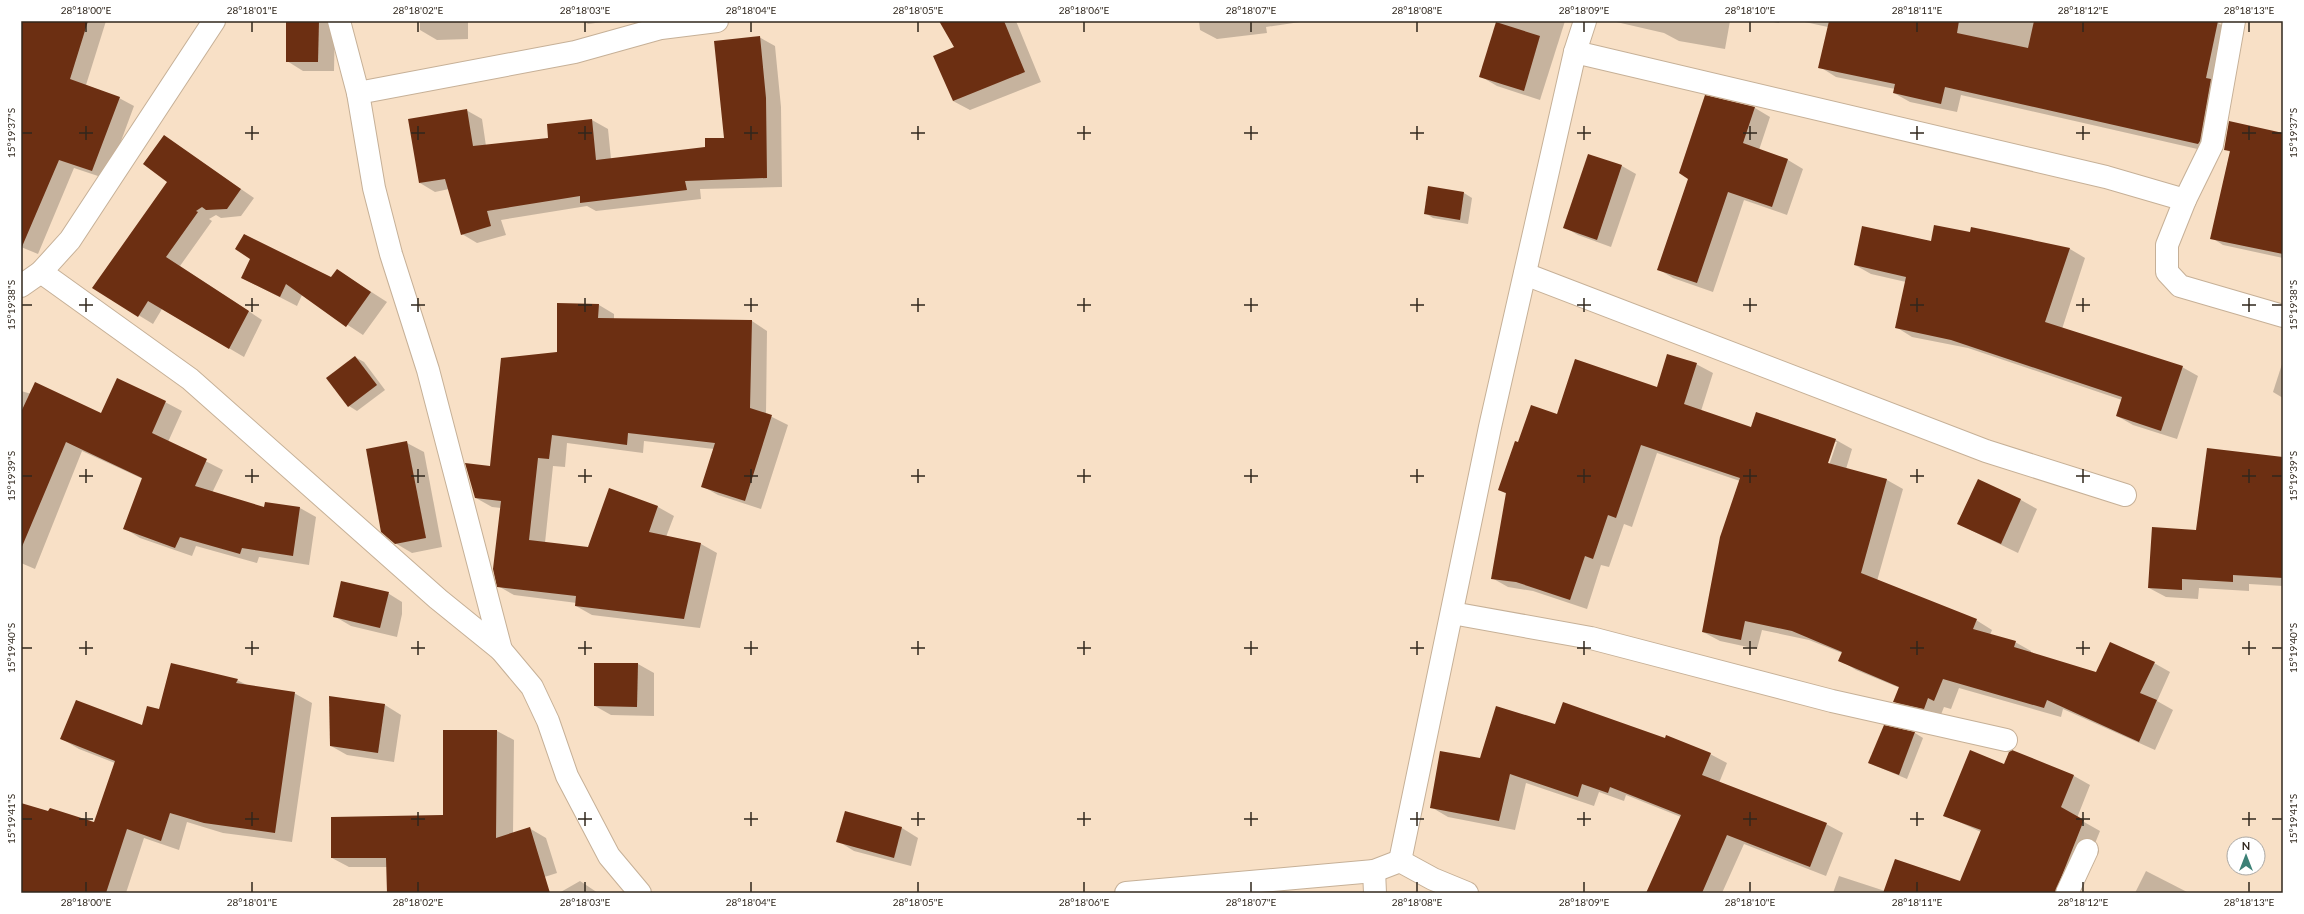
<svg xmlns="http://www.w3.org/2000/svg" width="2304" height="914" font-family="Lato,sans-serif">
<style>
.shadow{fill:#0003;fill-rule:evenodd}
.building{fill:#6c2f12}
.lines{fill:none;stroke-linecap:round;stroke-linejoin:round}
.street-casing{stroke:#c6b097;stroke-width:24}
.street{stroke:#fff;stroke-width:22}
.ticks{fill:none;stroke:#30271d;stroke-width:1.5}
.neatline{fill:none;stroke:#30271d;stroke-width:1.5}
.ticks-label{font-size:10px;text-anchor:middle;fill:#30271d}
</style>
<rect width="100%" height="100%" fill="#f8e0c6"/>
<g class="shadow">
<polygon points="24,21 106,21 86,85 119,98 134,106 107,179 74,168 38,254 21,247 21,31"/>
<polygon points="287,21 335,21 334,71 303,71 287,61"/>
<polygon points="420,21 468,21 468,39 437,40 420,30"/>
<polygon points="583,21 610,21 588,24"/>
<polygon points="940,21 1016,21 1041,82 970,110 953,101 955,48"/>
<polygon points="1199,21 1307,21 1266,27 1267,33 1217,39 1200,30"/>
<polygon points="1498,21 1565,21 1540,100 1497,86 1480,76"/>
<polygon points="1612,21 1730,21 1725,49 1679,41 1664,33"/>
<polygon points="1767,21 1780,21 1779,23"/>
<polygon points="1800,21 2208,21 2218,23 2234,32 2215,153 1961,95 1957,112 1910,102 1894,93 1895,89 1836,77 1820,67 1828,27"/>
<polygon points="759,37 775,46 781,107 782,187 700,189 701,199 596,211 587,206 501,220 506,235 477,243 462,234 449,189 435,192 420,183 466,110 482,119 486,146 549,139 548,125 592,120 608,129 611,159 706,148 725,139"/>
<polygon points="1706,97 1755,108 1770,117 1759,150 1788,160 1803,169 1787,215 1744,200 1713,292 1673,278 1658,269 1689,178"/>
<polygon points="2283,134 2283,258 2223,245 2212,238 2230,152 2225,149"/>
<polygon points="164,136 254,198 241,216 221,218 216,215 209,219 212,221 180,266 262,320 244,357 162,309 153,324 94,288 169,182"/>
<polygon points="1589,155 1622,166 1636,174 1611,247 1578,235 1564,227"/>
<polygon points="1429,187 1464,193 1472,198 1468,224 1433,218 1425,213"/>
<polygon points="1970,233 2070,249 2085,258 2062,329 2182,367 2198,376 2177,439 2133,425 2117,416 2122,400 1968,348 1912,337 1896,327 1906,282 1871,274 1855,265 1931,242"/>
<polygon points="337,270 387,302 363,335 302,295 297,306 242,278 331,278"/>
<polygon points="599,305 614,314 614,319 752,321 767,331 766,414 788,425 761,509 718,495 702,486 714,449 644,441 643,453 567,443 565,467 553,466 545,543 588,548 610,489 658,507 674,516 666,537 701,544 717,553 700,628 592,615 576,606 577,603 514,595 498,586 501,508 492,507 476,498 491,467 558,353"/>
<polygon points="355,357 364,362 385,390 357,411 349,406"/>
<polygon points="2283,361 2283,398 2273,392"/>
<path d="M1696,364L1713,373L1701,411L1751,428L1756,414L1836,440L1852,449L1846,469L1887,480L1903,489L1877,581L1976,620L1992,630L1990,635L2015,642L2031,651V653L2097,674L2154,663L2170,672L2157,701L2173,710L2155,750L2063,709L2061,717L1959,688L1951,709L1944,707L1940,717L1910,711L1894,701L1900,688L1856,670L1840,660L1842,653L1809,640L1762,630L1757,649L1720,641L1703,632L1740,481L1657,453L1632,527L1624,524L1609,567L1601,565L1587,609L1533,591L1508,587L1492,578L1507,494L1499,490L1519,443L1557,415L1658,388ZM1834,442H1837L1828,468H1826Z"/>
<polygon points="21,391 102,414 165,402 182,411 168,442 223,470 212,493 265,509 300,508 316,517 309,565 259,557 257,563 196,546 192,556 140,538 124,528 143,479 82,451 35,569 21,563"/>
<polygon points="407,443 424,452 442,547 412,553 395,543"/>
<polygon points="2283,458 2283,586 2249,584 2249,591 2199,588 2198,599 2166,597 2149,588 2197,531"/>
<polygon points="2021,500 2037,509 2018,553 1958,524"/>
<polygon points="386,592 402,602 402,614 397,637 351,626 334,616"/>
<polygon points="638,664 654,673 654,716 611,715 595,706"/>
<polygon points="237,680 249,686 294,693 312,703 292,842 223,833 187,822 179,850 144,838 126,893 21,893 21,804 95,824 115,763 79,749 62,739 143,726 159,710"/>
<polygon points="330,698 385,705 401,715 394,762 347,755 331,746"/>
<polygon points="1556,725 1710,754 1727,763 1719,783 1826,824 1843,833 1826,876 1744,844 1722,893 1647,893 1681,817 1626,795 1624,801 1599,792 1594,806 1526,783 1515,830 1448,817 1431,807 1481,759"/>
<polygon points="1884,727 1915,733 1923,738 1907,779 1869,763"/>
<polygon points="497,731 514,740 513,834 529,828 546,838 557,873 494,893 472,893"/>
<polygon points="2012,751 2074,776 2090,785 2077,818 2100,831 2075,893 1833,893 1839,876 1885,891 1961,883 1981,832 1944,815 2005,765"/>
<polygon points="846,813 902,828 918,838 911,866 854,851 838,841"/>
<polygon points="414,817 431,893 388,893 388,867 349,867 332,858"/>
<polygon points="2146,871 2189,893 2135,893"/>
<polygon points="580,881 598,893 559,893"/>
</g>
<g class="building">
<polygon points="21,21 88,21 70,79 120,97 92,171 59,160 21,249"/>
<polygon points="286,21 319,21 318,62 286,62"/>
<polygon points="939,21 1004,21 1025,72 953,101 933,56 954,47"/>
<polygon points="1829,21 1959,21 1957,33 2028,48 2034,21 2218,21 2206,78 2211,79 2200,141 2198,144 1945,87 1941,104 1893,93 1895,84 1818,68"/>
<polygon points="1496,22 1540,36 1524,91 1479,77"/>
<polygon points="760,36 766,98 767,178 685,181 687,190 580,203 580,196 487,211 491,226 461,235 445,179 419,183 408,119 467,109 473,146 548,138 547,124 592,119 596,160 705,147 705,138 724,138 714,41"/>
<polygon points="1705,95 1755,107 1743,143 1788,159 1772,207 1728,192 1697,283 1657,270 1688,179 1679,173"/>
<polygon points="2229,121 2283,133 2283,254 2210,239 2230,151 2224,150"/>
<polygon points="164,135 241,189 227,209 206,210 202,207 196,211 198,212 166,257 249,311 229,349 148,301 138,317 92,288 167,182 143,164"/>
<polygon points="1588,154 1622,165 1597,240 1563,228"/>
<polygon points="1428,186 1464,192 1460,220 1424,214"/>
<polygon points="1934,225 1970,232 1971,227 2070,248 2045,322 2183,366 2161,431 2116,416 2122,397 1951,340 1895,328 1906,277 1854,265 1862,226 1931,241"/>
<polygon points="244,234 331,277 337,269 371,292 346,327 286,284 280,297 241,278 250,259 235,249"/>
<polygon points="557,303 599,304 598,318 752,320 750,408 772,415 745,501 701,487 715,443 628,433 627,445 552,435 549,459 538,458 529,540 588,547 609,488 658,506 649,532 701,543 684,619 575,606 576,596 497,587 493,569 501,501 475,498 465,463 490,466 501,358 557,352"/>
<polygon points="1667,354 1697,363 1684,404 1751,427 1756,412 1836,439 1828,463 1887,479 1861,573 1977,619 1973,629 2016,641 2014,647 2096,672 2110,642 2155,662 2140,693 2157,700 2139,742 2047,700 2044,708 1943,679 1934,701 1928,698 1924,709 1893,702 1899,687 1838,661 1842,652 1792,631 1745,621 1741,640 1702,632 1720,537 1740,478 1641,445 1616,518 1608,515 1593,559 1585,556 1570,600 1516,582 1491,579 1506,493 1498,490 1515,441 1518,442 1531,405 1557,414 1575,359 1657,387"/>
<polygon points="355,356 377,385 348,407 326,378"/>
<polygon points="117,378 166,401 152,433 207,459 195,486 264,507 265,502 300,507 293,556 242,548 240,554 180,537 175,548 123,529 142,478 66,442 21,549 21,412 35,382 101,413"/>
<polygon points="407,441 426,538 395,544 381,532 366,449"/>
<polygon points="2207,448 2283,457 2283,578 2233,575 2233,582 2182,579 2182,590 2148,588 2152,527 2196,530"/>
<polygon points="1978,479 2021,499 2001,544 1957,524"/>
<polygon points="341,581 389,592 380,628 333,617"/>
<polygon points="171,663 238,679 236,683 295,692 275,833 204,823 170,813 161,841 127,829 106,893 21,893 21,803 48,811 50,808 94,822 115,761 60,739 76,700 142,725 147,706 159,709"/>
<polygon points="594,663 638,663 637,707 594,706"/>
<polygon points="329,696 385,704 378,753 330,746"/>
<polygon points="1563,702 1665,738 1666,735 1711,753 1702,775 1827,823 1810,867 1727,835 1702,893 1646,893 1681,815 1610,787 1608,793 1582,784 1578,797 1510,774 1499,821 1430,808 1440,751 1480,758 1496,706 1555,724"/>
<polygon points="1884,725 1915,732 1899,775 1868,763"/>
<polygon points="443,730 497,730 496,838 530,827 550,893 387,893 386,858 331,858 331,817 443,815"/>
<polygon points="1970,750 2004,764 2009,752 2012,750 2074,775 2061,807 2084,820 2055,893 1883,893 1895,859 1960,881 1981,830 1943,816"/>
<polygon points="845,811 902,827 894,858 836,842"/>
</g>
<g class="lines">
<defs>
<g id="street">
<polyline points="339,21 358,93 374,188 391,254 428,370 501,650"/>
<polyline points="1575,52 2106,177 2185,200 2167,245 2167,272 2180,286 2283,316"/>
<polyline points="358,93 575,52 661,28 717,21"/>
<polyline points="2185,200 2212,145 2234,21"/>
<polyline points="41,272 190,379 438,599 501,650 532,687 548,721 567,776 609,856 640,893"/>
<polyline points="1525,274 1986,451 2125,495"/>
<polyline points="21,286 41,272 70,240 214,21"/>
<polyline points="1452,613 1591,638 1832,701 2006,740"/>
<polyline points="1400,861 1490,427 1575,52 1585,21"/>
<polyline points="1374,871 1375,893"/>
<polyline points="1126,893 1374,871 1400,861 1433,879 1467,893"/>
<polyline points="2067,893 2087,850"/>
</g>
</defs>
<use href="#street" class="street-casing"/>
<use href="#street" class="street"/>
</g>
<path class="ticks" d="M86,22V32M252,22V32M418,22V32M585,22V32M751,22V32M918,22V32M1084,22V32M1251,22V32M1417,22V32M1584,22V32M1750,22V32M1917,22V32M2083,22V32M2249,22V32M86,126V140M252,126V140M418,126V140M585,126V140M751,126V140M918,126V140M1084,126V140M1251,126V140M1417,126V140M1584,126V140M1750,126V140M1917,126V140M2083,126V140M2249,126V140M22,133H32M79,133H93M245,133H259M411,133H425M578,133H592M744,133H758M911,133H925M1077,133H1091M1244,133H1258M1410,133H1424M1577,133H1591M1743,133H1757M1910,133H1924M2076,133H2090M2242,133H2256M2272,133H2282M86,298V312M252,298V312M418,298V312M585,298V312M751,298V312M918,298V312M1084,298V312M1251,298V312M1417,298V312M1584,298V312M1750,298V312M1917,298V312M2083,298V312M2249,298V312M22,305H32M79,305H93M245,305H259M411,305H425M578,305H592M744,305H758M911,305H925M1077,305H1091M1244,305H1258M1410,305H1424M1577,305H1591M1743,305H1757M1910,305H1924M2076,305H2090M2242,305H2256M2272,305H2282M86,469V483M252,469V483M418,469V483M585,469V483M751,469V483M918,469V483M1084,469V483M1251,469V483M1417,469V483M1584,469V483M1750,469V483M1917,469V483M2083,469V483M2249,469V483M22,476H32M79,476H93M245,476H259M411,476H425M578,476H592M744,476H758M911,476H925M1077,476H1091M1244,476H1258M1410,476H1424M1577,476H1591M1743,476H1757M1910,476H1924M2076,476H2090M2242,476H2256M2272,476H2282M86,641V655M252,641V655M418,641V655M585,641V655M751,641V655M918,641V655M1084,641V655M1251,641V655M1417,641V655M1584,641V655M1750,641V655M1917,641V655M2083,641V655M2249,641V655M22,648H32M79,648H93M245,648H259M411,648H425M578,648H592M744,648H758M911,648H925M1077,648H1091M1244,648H1258M1410,648H1424M1577,648H1591M1743,648H1757M1910,648H1924M2076,648H2090M2242,648H2256M2272,648H2282M86,812V826M252,812V826M418,812V826M585,812V826M751,812V826M918,812V826M1084,812V826M1251,812V826M1417,812V826M1584,812V826M1750,812V826M1917,812V826M2083,812V826M2249,812V826M22,819H32M79,819H93M245,819H259M411,819H425M578,819H592M744,819H758M911,819H925M1077,819H1091M1244,819H1258M1410,819H1424M1577,819H1591M1743,819H1757M1910,819H1924M2076,819H2090M2242,819H2256M2272,819H2282M86,882V892M252,882V892M418,882V892M585,882V892M751,882V892M918,882V892M1084,882V892M1251,882V892M1417,882V892M1584,882V892M1750,882V892M1917,882V892M2083,882V892M2249,882V892"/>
<rect width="2304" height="914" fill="none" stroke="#ffffff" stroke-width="44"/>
<g transform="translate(2246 856)"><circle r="19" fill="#ffffff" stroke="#aca9a5"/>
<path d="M0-3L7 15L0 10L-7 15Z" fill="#3c8176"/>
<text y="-6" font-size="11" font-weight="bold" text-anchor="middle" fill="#30271d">N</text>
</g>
<rect x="22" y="22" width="2260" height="870" class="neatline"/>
<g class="ticks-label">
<text x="86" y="14">28°18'00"E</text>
<text x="252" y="14">28°18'01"E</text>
<text x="418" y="14">28°18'02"E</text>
<text x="585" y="14">28°18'03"E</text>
<text x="751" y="14">28°18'04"E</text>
<text x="918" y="14">28°18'05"E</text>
<text x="1084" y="14">28°18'06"E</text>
<text x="1251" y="14">28°18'07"E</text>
<text x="1417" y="14">28°18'08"E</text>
<text x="1584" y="14">28°18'09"E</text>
<text x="1750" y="14">28°18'10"E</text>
<text x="1917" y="14">28°18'11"E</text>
<text x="2083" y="14">28°18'12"E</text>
<text x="2249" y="14">28°18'13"E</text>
<text transform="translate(11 133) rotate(-90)" y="4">15°19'37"S</text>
<text transform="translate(2293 133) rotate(-90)" y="4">15°19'37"S</text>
<text transform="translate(11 305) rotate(-90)" y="4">15°19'38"S</text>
<text transform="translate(2293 305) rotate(-90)" y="4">15°19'38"S</text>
<text transform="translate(11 476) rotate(-90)" y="4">15°19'39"S</text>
<text transform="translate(2293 476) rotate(-90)" y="4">15°19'39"S</text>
<text transform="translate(11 648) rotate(-90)" y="4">15°19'40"S</text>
<text transform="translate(2293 648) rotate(-90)" y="4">15°19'40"S</text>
<text transform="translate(11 819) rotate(-90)" y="4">15°19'41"S</text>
<text transform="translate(2293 819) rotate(-90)" y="4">15°19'41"S</text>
<text x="86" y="906">28°18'00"E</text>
<text x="252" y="906">28°18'01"E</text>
<text x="418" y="906">28°18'02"E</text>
<text x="585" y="906">28°18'03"E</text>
<text x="751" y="906">28°18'04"E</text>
<text x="918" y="906">28°18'05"E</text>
<text x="1084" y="906">28°18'06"E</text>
<text x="1251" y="906">28°18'07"E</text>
<text x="1417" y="906">28°18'08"E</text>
<text x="1584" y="906">28°18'09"E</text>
<text x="1750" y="906">28°18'10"E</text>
<text x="1917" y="906">28°18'11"E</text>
<text x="2083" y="906">28°18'12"E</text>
<text x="2249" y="906">28°18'13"E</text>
</g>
</svg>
